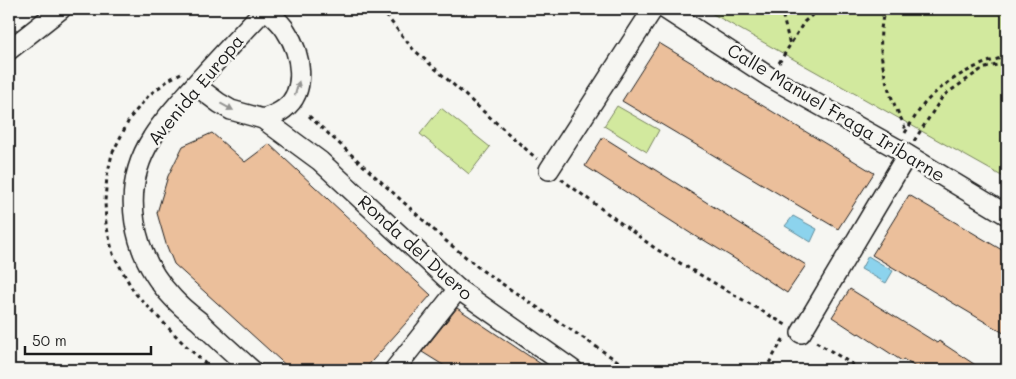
<svg xmlns="http://www.w3.org/2000/svg" width="1016" height="379" font-family="Mali,sans-serif">
<style>
.green{fill:#d2e99e;stroke:#77825d}
.water{fill:#8cd3ed;stroke:#5f8a99}
.building{fill:#ebbf9b;stroke:#1c1c1c}
.lines{fill:none;stroke-linecap:round;stroke-linejoin:round}
.street-casing{stroke:#1c1c1c;stroke-width:22}
.path{stroke:#1c1c1c;stroke-width:3;stroke-dasharray:4 4;stroke-linecap:butt}
.street{stroke:#f6f6f2;stroke-width:19}
.oneway{fill:#949492}
.labels{text-anchor:middle;stroke-width:5;stroke-linejoin:round;paint-order:stroke}
.street-label{font-size:18px;fill:#1c1c1c;stroke:#f6f6f2}
</style>
<rect width="100%" height="100%" fill="#f6f6f2"/>
<filter id="ink" filterUnits="userSpaceOnUse"><feTurbulence type="fractalNoise" baseFrequency=".02" numOctaves="2"/><feDisplacementMap in="SourceGraphic" scale="10" xChannelSelector="R" yChannelSelector="G"/><feConvolveMatrix kernelMatrix="1 2 1 2 8 2 1 2 1" color-interpolation-filters="sRGB"/></filter>
<g filter="url(#ink)">
<g class="green">
<polygon points="704,9 1007,9 1007,179"/>
<polygon points="617,106 659,130 647,152 604,126"/>
<polygon points="441,108 490,147 469,174 420,134"/>
</g>
<g class="water">
<polygon points="793,216 817,229 811,242 785,226"/>
<polygon points="868,256 893,271 886,283 861,269"/>
</g>
<g class="building">
<polygon points="659,43 874,173 838,229 622,101"/>
<polygon points="212,133 245,162 269,144 431,295 364,370 291,370 174,264 166,244 157,213 168,176 183,146"/>
<polygon points="603,137 806,265 787,293 745,265 702,239 701,240 585,166"/>
<polygon points="909,195 1007,253 1007,335 872,255"/>
<polygon points="850,289 937,343 939,341 983,370 920,370 903,359 902,361 859,333 858,334 832,317"/>
<polygon points="457,308 550,370 451,370 422,352"/>
</g>
<g class="lines">
<defs>
<g id="street">
<polyline points="665,9 771,78 896,148 1007,215"/>
<polyline points="9,50 61,9"/>
<polyline points="195,85 219,103 231,110 263,119 320,161 458,289 573,370"/>
<path d="M263,119C271,116 278,114 284,109C308,91 301,53 286,31C281,22 273,16 265,9"/>
<polyline points="549,170 653,9"/>
<polyline points="801,333 907,155"/>
<path d="M252,370C234,354 216,338 199,321C190,314 181,307 173,298C132,255 119,190 152,138C161,123 174,109 185,96C211,66 238,38 265,9"/>
<polyline points="394,370 458,289"/>
</g>
</defs>
<use href="#street" class="street-casing"/>
<g class="path">
<polyline points="381,9 412,48 537,159"/>
<polyline points="778,9 783,17 790,45"/>
<path d="M885,9C876,37 882,74 893,101C897,111 902,120 906,130"/>
<polyline points="779,63 804,22 819,9"/>
<polyline points="181,73 170,79 149,95 130,118 112,154 107,176 105,201 106,224 113,254 134,292 181,341 212,370"/>
<polyline points="309,116 446,241 483,271 631,370"/>
<path d="M905,133C911,123 917,113 924,104C944,81 978,62 1007,57"/>
<polyline points="914,141 943,96 982,69 1007,62"/>
<polyline points="561,179 656,249 786,325"/>
<polyline points="816,342 862,370"/>
<polyline points="765,370 785,336"/>
</g>
<use href="#street" class="street"/>
</g>
<defs><path id="oneway-solid" d="M-6-.8H1V-3.2L6.5 0L1 3.2V.8H-6Z" transform="scale(1.25)"/></defs>
<g class="oneway">
<use href="#oneway-solid" transform="translate(297 88) rotate(-74)"/>
<use href="#oneway-solid" transform="translate(227 107) rotate(28)"/>
</g>
</g>
<g class="labels">
<g class="street-label">
<text transform="translate(196 90) rotate(-50)" y="6">Avenida Europa</text>
<text transform="translate(836 113) rotate(31)" y="6">Calle Manuel Fraga Iribarne</text>
<text transform="translate(415 248) rotate(42)" y="6">Ronda del Duero</text>
</g>
</g>
<rect width="1016" height="379" fill="none" stroke="#f6f6f2" stroke-width="30"/>
<rect x="15" y="15" width="986" height="349" fill="none" stroke="#1c1c1c" stroke-width="2" filter="url(#ink)"/>
<path d="M25 346v8h126v-8" fill="none" stroke="#1c1c1c" stroke-width="2.5"/>
<text x="32" y="346" font-size="15" fill="#1c1c1c" stroke="#f6f6f2" stroke-width="4" paint-order="stroke">50 m</text>
</svg>
